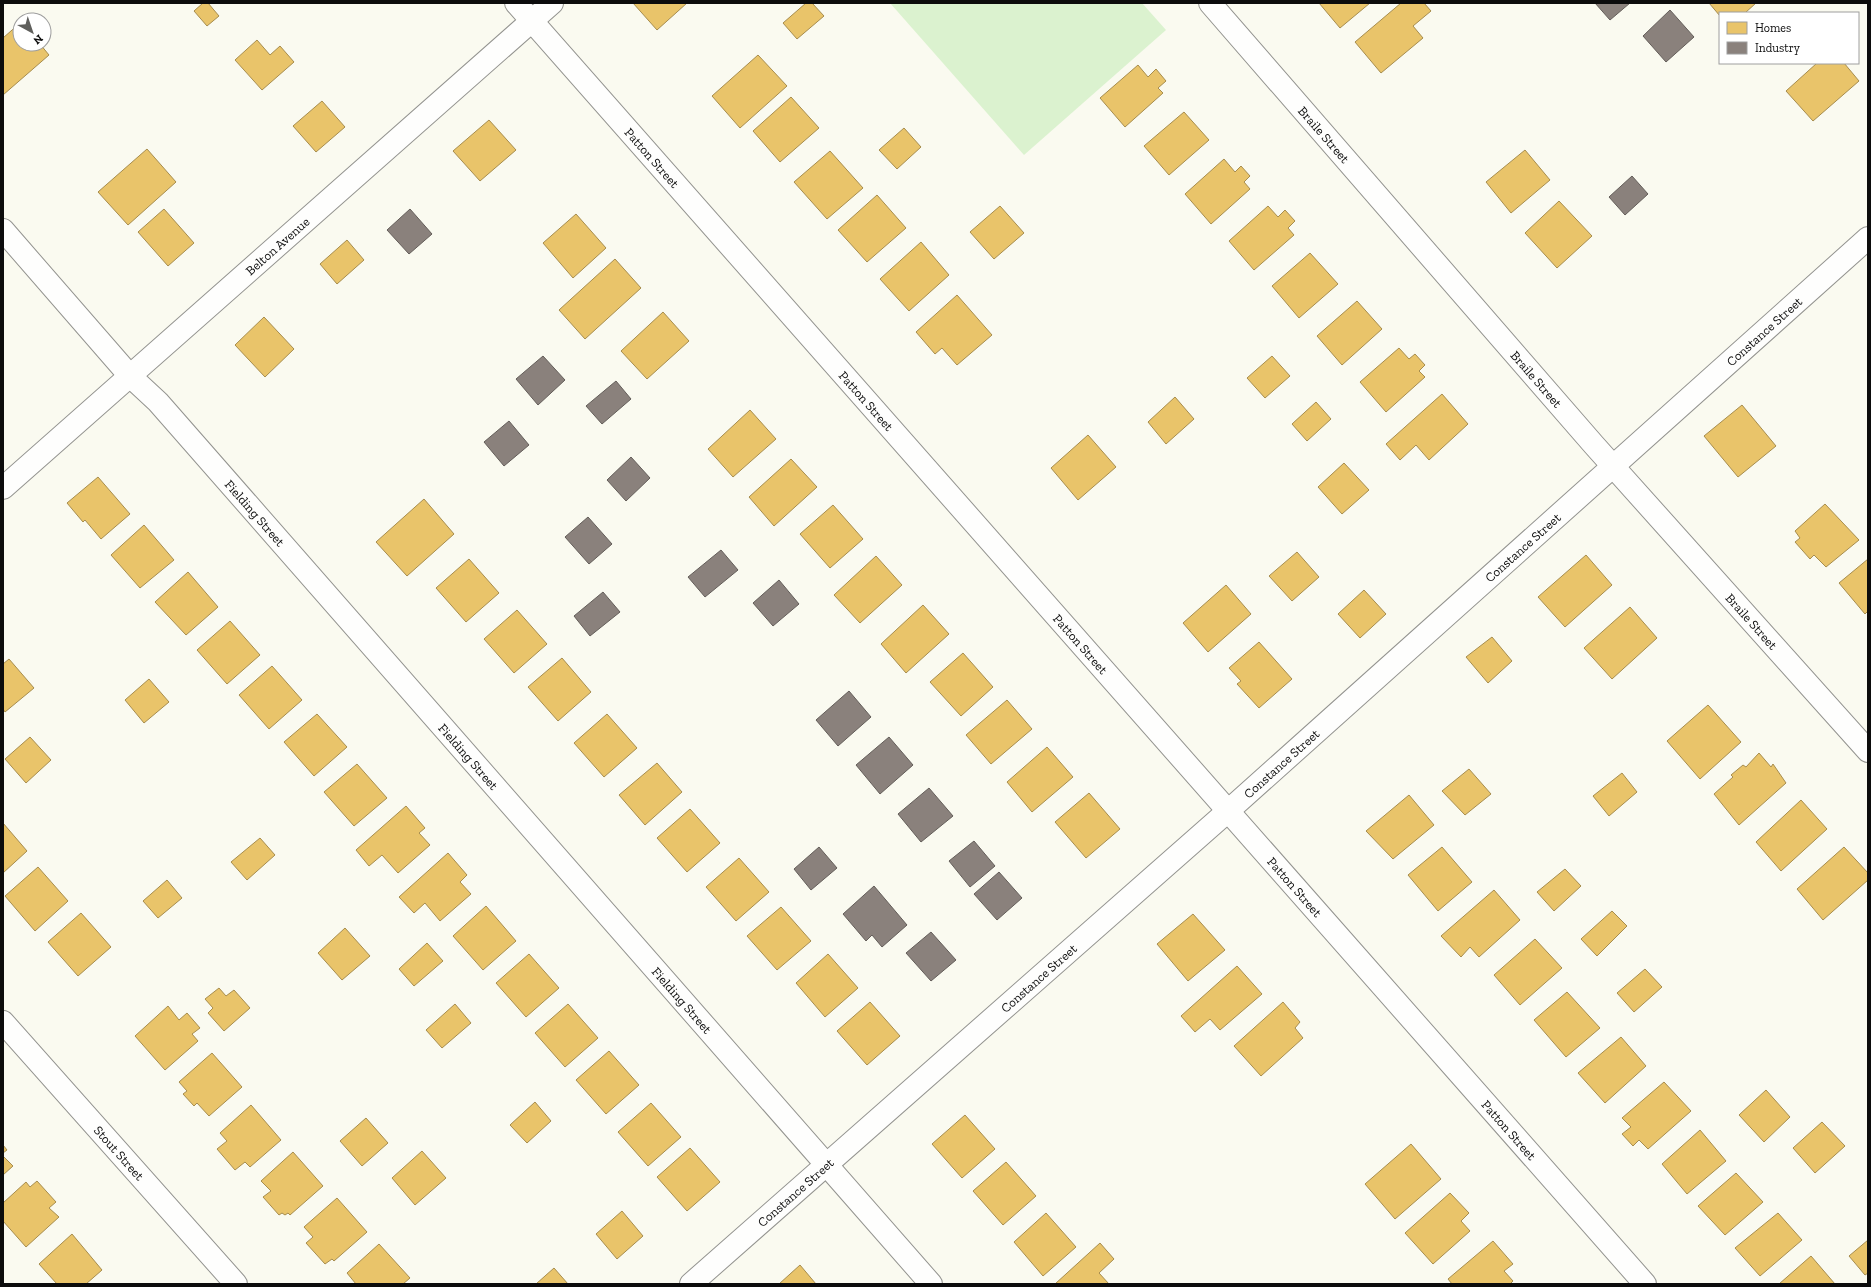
<svg xmlns="http://www.w3.org/2000/svg" width="1871" height="1287" font-family="'Zilla Slab',serif">
<style>
.green{fill:#dbf2cf}
.homes{fill:#e9c46a;stroke:#a78d4e}
.industry{fill:#8a817c;stroke:#645e5a}
.lines{fill:none;stroke-linecap:round;stroke-linejoin:round}
.minor-casing{stroke:#93938f;stroke-width:24}
.minor{stroke:#fefefd;stroke-width:22}
.labels{text-anchor:middle;stroke-width:4;stroke-linejoin:round;paint-order:stroke}
.street-label{font-size:13px;fill:#0c0c0c;stroke:#fff}
</style>
<rect width="100%" height="100%" fill="#fafaf0"/>
<polygon class="green" points="890,3 1142,3 1166,30 1024,155"/>
<g class="homes">
<polygon points="203,3 208,3 219,16 207,26 194,11"/>
<polygon points="633,3 687,3 657,30"/>
<polygon points="806,3 812,3 824,16 797,39 783,23"/>
<polygon points="1319,3 1370,3 1340,28"/>
<polygon points="1401,3 1424,3 1431,11 1413,26 1423,38 1381,73 1355,42"/>
<polygon points="1709,3 1756,3 1745,13 1720,13 1720,16"/>
<polygon points="20,23 20,44 40,44 49,55 3,95 3,38"/>
<polygon points="257,40 270,55 280,46 294,62 262,90 235,60"/>
<polygon points="758,55 787,86 740,128 712,96"/>
<polygon points="1817,63 1844,63 1859,81 1813,121 1786,91"/>
<polygon points="1138,65 1148,77 1156,69 1166,81 1158,88 1163,93 1125,127 1100,98"/>
<polygon points="791,97 819,128 780,162 753,131"/>
<polygon points="322,101 345,127 316,152 293,126"/>
<polygon points="1184,112 1209,140 1169,175 1144,146"/>
<polygon points="489,120 516,150 480,181 453,151"/>
<polygon points="904,128 921,147 897,169 879,150"/>
<polygon points="147,149 176,182 128,225 98,192"/>
<polygon points="1525,150 1550,180 1511,213 1486,182"/>
<polygon points="830,151 863,188 827,219 794,182"/>
<polygon points="1224,159 1235,172 1241,166 1250,176 1244,182 1250,189 1211,224 1185,194"/>
<polygon points="877,195 906,228 867,262 838,230"/>
<polygon points="1559,201 1592,236 1557,268 1525,233"/>
<polygon points="1000,206 1024,233 994,259 970,232"/>
<polygon points="1268,206 1278,217 1285,210 1295,221 1288,228 1294,235 1254,270 1229,241"/>
<polygon points="164,209 194,243 168,266 138,232"/>
<polygon points="576,214 606,248 573,278 543,243"/>
<polygon points="347,240 364,260 337,284 320,264"/>
<polygon points="921,242 949,275 909,311 880,279"/>
<polygon points="1310,253 1338,284 1299,318 1272,286"/>
<polygon points="615,259 641,288 585,339 559,310"/>
<polygon points="957,295 992,335 957,365 942,348 935,354 916,332"/>
<polygon points="1357,301 1382,329 1342,365 1317,336"/>
<polygon points="663,312 689,341 647,379 621,351"/>
<polygon points="264,317 294,349 265,377 235,345"/>
<polygon points="1399,348 1409,359 1415,354 1425,365 1419,371 1425,377 1386,412 1360,382"/>
<polygon points="1272,356 1290,376 1265,398 1247,378"/>
<polygon points="1442,394 1468,424 1429,460 1416,445 1400,460 1386,444"/>
<polygon points="1175,397 1194,419 1166,444 1148,422"/>
<polygon points="1316,402 1331,419 1307,441 1292,424"/>
<polygon points="1742,405 1776,446 1738,477 1704,436"/>
<polygon points="750,410 776,439 733,477 708,449"/>
<polygon points="1088,435 1116,467 1078,500 1051,468"/>
<polygon points="791,459 817,487 774,526 749,497"/>
<polygon points="1344,463 1369,490 1342,514 1318,487"/>
<polygon points="98,477 130,514 101,539 85,520 83,522 67,503"/>
<polygon points="424,499 454,534 407,576 376,542"/>
<polygon points="1825,504 1859,540 1826,567 1814,555 1810,559 1795,542 1800,538 1795,531"/>
<polygon points="833,505 863,539 830,568 800,534"/>
<polygon points="144,525 174,560 140,588 111,555"/>
<polygon points="1297,552 1319,577 1292,601 1269,576"/>
<polygon points="1586,555 1612,585 1565,627 1538,597"/>
<polygon points="876,556 902,585 860,623 834,595"/>
<polygon points="469,559 499,593 466,622 436,588"/>
<polygon points="1868,559 1868,611 1865,614 1839,583"/>
<polygon points="188,572 218,607 186,635 155,602"/>
<polygon points="1226,585 1251,614 1208,652 1183,623"/>
<polygon points="1364,590 1386,614 1360,638 1338,614"/>
<polygon points="923,605 949,634 906,673 881,644"/>
<polygon points="1630,607 1657,638 1612,679 1584,648"/>
<polygon points="517,610 547,644 514,673 484,639"/>
<polygon points="230,621 260,655 227,684 197,650"/>
<polygon points="1492,637 1512,661 1488,683 1466,657"/>
<polygon points="1259,642 1292,679 1259,708 1237,684 1241,681 1229,668"/>
<polygon points="963,653 993,687 961,716 930,682"/>
<polygon points="562,658 591,692 558,721 528,687"/>
<polygon points="9,659 34,688 5,712 3,709 3,664"/>
<polygon points="272,666 302,700 269,729 239,695"/>
<polygon points="149,679 169,702 144,723 125,700"/>
<polygon points="1007,700 1032,729 991,764 966,735"/>
<polygon points="1708,705 1741,742 1700,779 1667,741"/>
<polygon points="317,714 347,747 314,776 284,742"/>
<polygon points="607,714 637,748 604,777 574,743"/>
<polygon points="30,737 51,760 26,783 5,759"/>
<polygon points="1047,747 1073,777 1032,812 1007,782"/>
<polygon points="1759,753 1771,767 1773,764 1786,783 1739,825 1714,794 1733,777 1731,775 1743,765 1746,767"/>
<polygon points="657,763 682,792 645,825 619,795"/>
<polygon points="357,764 387,798 354,826 324,792"/>
<polygon points="1469,769 1491,794 1465,815 1442,791"/>
<polygon points="1622,773 1637,792 1609,816 1593,796"/>
<polygon points="1089,793 1120,829 1086,858 1055,822"/>
<polygon points="1409,795 1434,825 1393,859 1366,831"/>
<polygon points="1801,800 1827,829 1781,871 1756,842"/>
<polygon points="406,806 425,828 419,833 430,845 398,873 382,855 369,866 356,850"/>
<polygon points="690,809 720,843 687,872 657,838"/>
<polygon points="3,823 27,851 3,873"/>
<polygon points="260,838 275,855 247,880 231,862"/>
<polygon points="1442,847 1472,882 1438,911 1408,875"/>
<polygon points="1844,847 1868,873 1868,880 1823,920 1797,889"/>
<polygon points="448,853 467,875 460,882 471,894 440,921 425,903 414,913 399,897"/>
<polygon points="739,858 769,892 736,921 706,887"/>
<polygon points="38,867 68,901 35,931 5,896"/>
<polygon points="1565,869 1581,886 1554,911 1537,892"/>
<polygon points="167,880 182,898 158,918 143,901"/>
<polygon points="1494,890 1520,920 1479,957 1470,947 1461,957 1441,936"/>
<polygon points="486,906 516,941 483,970 453,936"/>
<polygon points="781,907 811,941 777,970 747,936"/>
<polygon points="1612,911 1627,926 1597,956 1581,939"/>
<polygon points="81,913 111,947 78,976 48,942"/>
<polygon points="1193,914 1225,950 1188,981 1157,944"/>
<polygon points="345,928 370,956 342,980 318,953"/>
<polygon points="1535,939 1562,968 1520,1005 1494,975"/>
<polygon points="427,943 443,961 414,986 399,969"/>
<polygon points="529,954 559,988 526,1017 496,983"/>
<polygon points="828,954 858,988 825,1017 796,983"/>
<polygon points="1237,966 1262,994 1220,1030 1210,1019 1195,1032 1181,1016"/>
<polygon points="1645,969 1662,987 1634,1012 1617,993"/>
<polygon points="219,988 226,996 234,990 250,1008 224,1031 208,1013 213,1008 205,999"/>
<polygon points="1567,992 1600,1028 1566,1057 1534,1020"/>
<polygon points="870,1002 900,1036 867,1065 837,1031"/>
<polygon points="1283,1002 1300,1022 1295,1028 1303,1038 1261,1076 1234,1046"/>
<polygon points="455,1004 471,1023 442,1048 426,1030"/>
<polygon points="568,1004 598,1038 565,1067 535,1033"/>
<polygon points="168,1006 179,1020 187,1013 200,1028 192,1034 198,1041 165,1070 135,1036"/>
<polygon points="1621,1037 1646,1066 1605,1103 1578,1073"/>
<polygon points="609,1051 639,1085 606,1114 576,1080"/>
<polygon points="212,1053 242,1087 209,1116 197,1103 194,1106 183,1094 187,1091 179,1082"/>
<polygon points="1664,1082 1691,1111 1648,1149 1639,1140 1633,1146 1622,1134 1631,1127 1622,1118"/>
<polygon points="1766,1090 1790,1117 1764,1142 1739,1115"/>
<polygon points="535,1102 551,1121 527,1143 510,1125"/>
<polygon points="651,1103 681,1137 648,1166 618,1132"/>
<polygon points="251,1105 281,1140 250,1167 245,1162 235,1170 217,1149 227,1141 220,1133"/>
<polygon points="965,1115 995,1149 962,1178 932,1144"/>
<polygon points="366,1118 388,1143 362,1166 340,1141"/>
<polygon points="1822,1122 1845,1146 1815,1173 1793,1148"/>
<polygon points="1700,1130 1726,1161 1687,1194 1662,1164"/>
<polygon points="1411,1144 1441,1179 1395,1219 1365,1184"/>
<polygon points="3,1145 7,1150 3,1153"/>
<polygon points="690,1148 720,1182 687,1211 657,1177"/>
<polygon points="422,1151 446,1178 415,1205 392,1178"/>
<polygon points="293,1152 323,1186 290,1215 288,1213 285,1215 282,1213 279,1215 263,1197 271,1191 261,1181"/>
<polygon points="3,1156 13,1166 3,1175"/>
<polygon points="1006,1162 1036,1196 1003,1225 973,1191"/>
<polygon points="1736,1173 1763,1202 1725,1235 1698,1206"/>
<polygon points="37,1181 56,1202 49,1208 59,1217 26,1247 3,1221 3,1203 26,1182 30,1187"/>
<polygon points="1450,1193 1469,1213 1461,1221 1470,1231 1433,1264 1405,1233"/>
<polygon points="337,1198 367,1232 334,1261 332,1259 325,1264 306,1243 313,1237 304,1227"/>
<polygon points="622,1211 643,1236 617,1259 596,1234"/>
<polygon points="1046,1213 1076,1247 1043,1276 1014,1242"/>
<polygon points="1778,1213 1802,1240 1760,1276 1735,1248"/>
<polygon points="72,1234 102,1270 86,1284 57,1284 39,1264"/>
<polygon points="1868,1240 1868,1273 1865,1275 1849,1256"/>
<polygon points="1493,1241 1513,1264 1504,1271 1513,1281 1510,1284 1452,1284 1448,1279"/>
<polygon points="1100,1243 1114,1259 1099,1273 1109,1284 1055,1284"/>
<polygon points="379,1244 410,1278 403,1284 356,1284 347,1273"/>
<polygon points="1811,1256 1835,1284 1779,1284"/>
<polygon points="800,1265 816,1284 779,1284"/>
<polygon points="554,1268 568,1284 536,1284"/>
</g>
<g class="industry">
<polygon points="1595,3 1630,3 1610,20"/>
<polygon points="1670,10 1694,37 1666,62 1643,36"/>
<polygon points="1632,176 1648,194 1625,215 1609,197"/>
<polygon points="410,209 432,234 409,254 387,230"/>
<polygon points="543,356 565,380 538,405 516,379"/>
<polygon points="616,381 631,399 602,424 586,406"/>
<polygon points="509,421 529,445 504,466 484,442"/>
<polygon points="631,457 650,478 626,501 607,480"/>
<polygon points="588,517 612,544 589,564 565,537"/>
<polygon points="721,550 738,570 705,597 688,577"/>
<polygon points="779,580 799,604 773,626 753,603"/>
<polygon points="603,592 620,612 590,636 574,616"/>
<polygon points="849,691 871,717 838,746 816,720"/>
<polygon points="889,737 913,765 880,794 856,765"/>
<polygon points="929,788 953,816 921,842 898,814"/>
<polygon points="974,841 995,866 970,887 949,861"/>
<polygon points="819,847 837,868 811,890 794,869"/>
<polygon points="999,872 1022,898 997,920 974,894"/>
<polygon points="874,886 907,925 882,947 872,935 866,941 843,914"/>
<polygon points="931,932 956,960 931,981 906,953"/>
</g>
<g class="lines">
<defs>
<g id="minor">
<path id="s1" d="M516,3L1645,1284"/>
<path id="s2" d="M1210,3L1594,445L1868,751"/>
<path id="s3" d="M3,230L130,376L158,402L931,1284"/>
<path id="s4" d="M3,488L552,3"/>
<path id="s5" d="M3,1022L236,1284"/>
<path id="s6" d="M691,1284L1228,811L1868,238"/>
</g>
</defs>
<use href="#minor" class="minor-casing"/>
<use href="#minor" class="minor"/>
</g>
<g class="labels">
<g class="street-label">
<text dy="5" stroke="none"><textPath href="#s2" startOffset="174">Braile Street</textPath></text>
<text dy="5" stroke="none"><textPath href="#s1" startOffset="206">Patton Street</textPath></text>
<text dy="5" stroke="none"><textPath href="#s4" startOffset="366">Belton Avenue</textPath></text>
<text dy="5" stroke="none"><textPath href="#s6" startOffset="1435">Constance Street</textPath></text>
<text dy="5" stroke="none"><textPath href="#s2" startOffset="498">Braile Street</textPath></text>
<text dy="5" stroke="none"><textPath href="#s1" startOffset="530">Patton Street</textPath></text>
<text dy="5" stroke="none"><textPath href="#s3" startOffset="379">Fielding Street</textPath></text>
<text dy="5" stroke="none"><textPath href="#s6" startOffset="1111">Constance Street</textPath></text>
<text dy="5" stroke="none"><textPath href="#s2" startOffset="822">Braile Street</textPath></text>
<text dy="5" stroke="none"><textPath href="#s1" startOffset="854">Patton Street</textPath></text>
<text dy="5" stroke="none"><textPath href="#s3" startOffset="703">Fielding Street</textPath></text>
<text dy="5" stroke="none"><textPath href="#s6" startOffset="787">Constance Street</textPath></text>
<text dy="5" stroke="none"><textPath href="#s1" startOffset="1178">Patton Street</textPath></text>
<text dy="5" stroke="none"><textPath href="#s6" startOffset="463">Constance Street</textPath></text>
<text dy="5" stroke="none"><textPath href="#s3" startOffset="1027">Fielding Street</textPath></text>
<text dy="5" stroke="none"><textPath href="#s1" startOffset="1502">Patton Street</textPath></text>
<text dy="5" stroke="none"><textPath href="#s5" startOffset="175">Stout Street</textPath></text>
<text dy="5" stroke="none"><textPath href="#s6" startOffset="139">Constance Street</textPath></text>
</g>
</g>
<rect width="1871" height="1287" fill="none" stroke="#0c0c0c" stroke-width="8"/>
<rect x="1719" y="12" width="140" height="52" fill="#ffffff" stroke="#9e9e9e"/>
<rect x="1727" y="22" width="20" height="12" fill="#e9c46a" stroke="#9e9e9e"/>
<text x="1755" y="32" font-size="12" fill="#0c0c0c">Homes</text>
<rect x="1727" y="42" width="20" height="12" fill="#8a817c" stroke="#9e9e9e"/>
<text x="1755" y="52" font-size="12" fill="#0c0c0c">Industry</text>
<g transform="translate(32 32) rotate(140)"><circle r="19" fill="#ffffff" stroke="#9e9e9e"/>
<path d="M0-3L7 15L0 10L-7 15Z" fill="#5f5f5c"/>
<text y="-6" font-size="11" font-weight="bold" text-anchor="middle" fill="#0c0c0c">N</text>
</g>
</svg>
